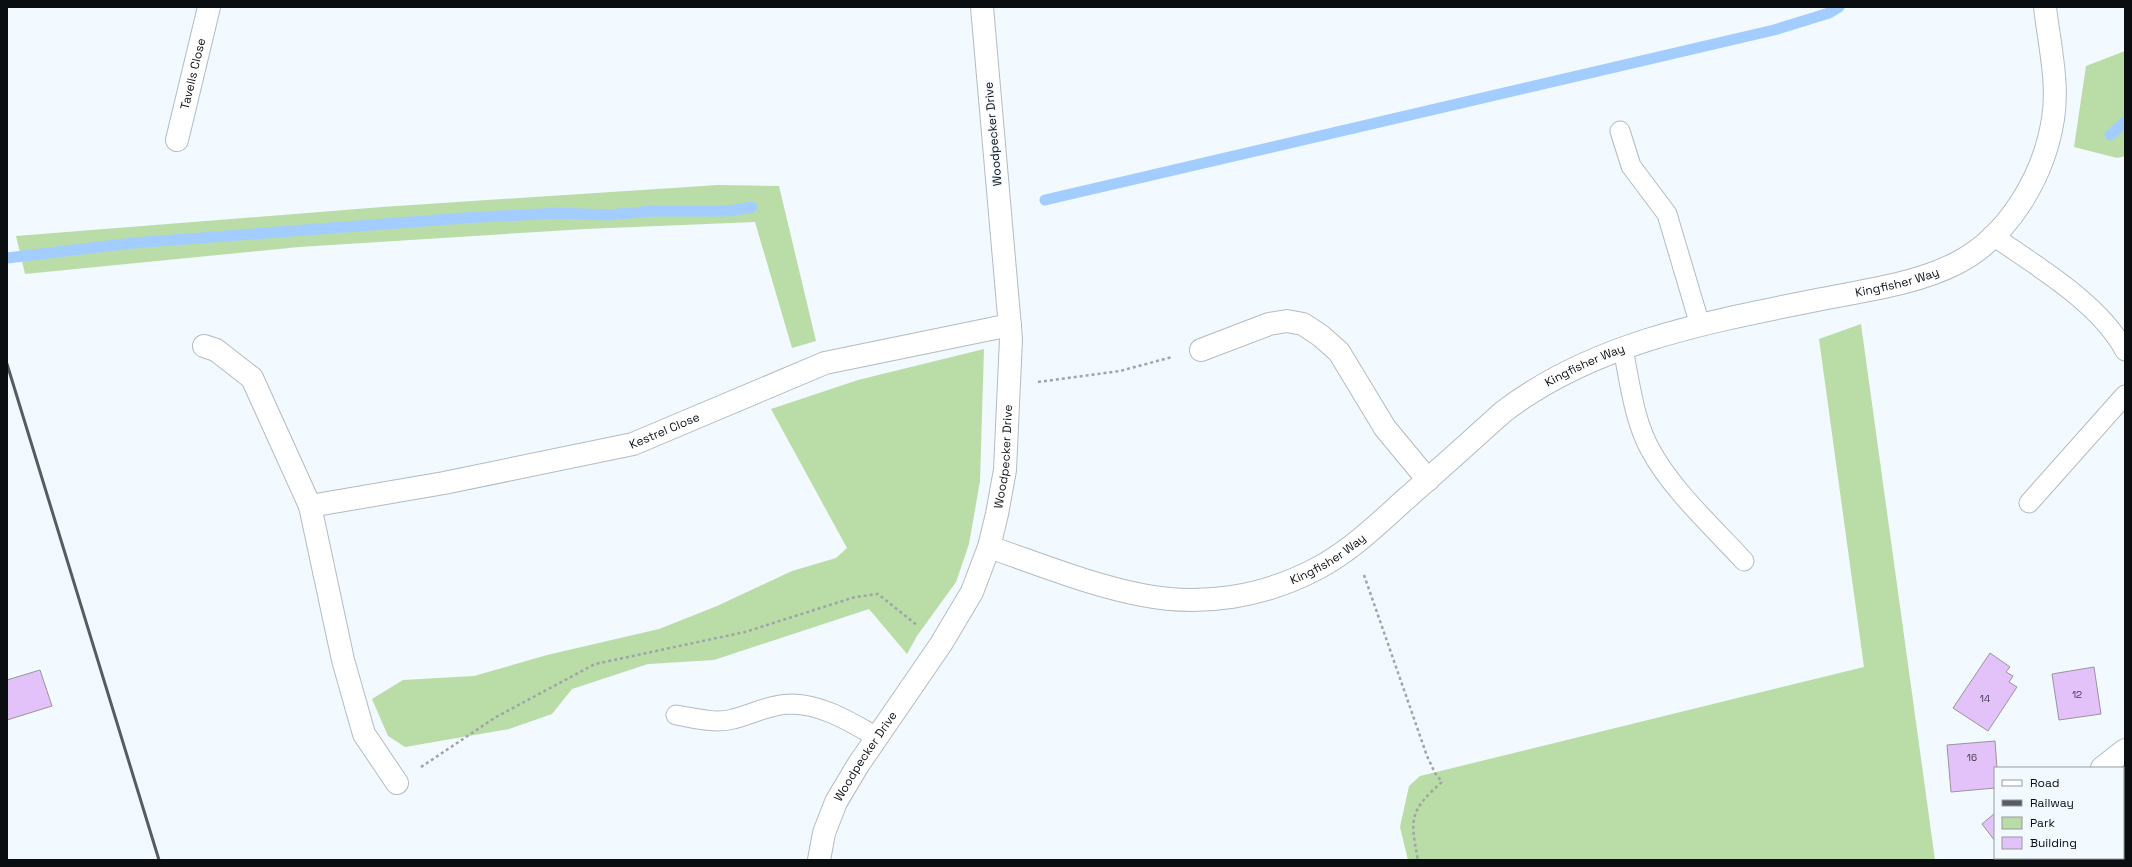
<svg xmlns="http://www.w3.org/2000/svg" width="2132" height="867" font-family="'Space Grotesk',sans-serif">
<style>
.green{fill:#badda7}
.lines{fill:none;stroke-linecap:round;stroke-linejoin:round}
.stream{stroke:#a3cdfe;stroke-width:11}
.building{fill:#e3c2f9;stroke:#99949d}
.service-casing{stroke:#b3bbc2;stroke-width:21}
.minor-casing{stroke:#b3bbc2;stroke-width:24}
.path{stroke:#9ea4a9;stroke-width:2.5;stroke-dasharray:3 3;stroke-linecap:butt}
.service{stroke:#fff;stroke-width:19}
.minor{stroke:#fff;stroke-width:22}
.rail{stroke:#585c60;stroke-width:3}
.labels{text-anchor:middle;stroke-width:3;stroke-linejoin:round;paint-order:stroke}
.number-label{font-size:10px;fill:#413b4b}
.street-label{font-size:12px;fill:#0b0e11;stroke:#f2f9ff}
</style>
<rect width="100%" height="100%" fill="#f2f9ff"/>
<g class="green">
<polygon points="2125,51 2125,156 2117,158 2074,147 2086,66"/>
<polygon points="718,185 779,186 816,341 792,348 755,222 585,229 299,247 25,274 16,236 382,207"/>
<polygon points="1861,324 1935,860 1408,860 1400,827 1409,786 1420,776 1864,667 1819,339"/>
<polygon points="984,349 980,481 969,544 956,582 917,636 907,654 869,609 714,660 648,664 572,689 552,714 509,729 405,747 388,736 372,699 403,680 474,676 547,655 659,629 717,606 792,571 836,558 847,548 771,409 858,380"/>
</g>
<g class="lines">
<g class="stream">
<polyline points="2110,135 2125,122"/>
<polyline points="1045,200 1774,30 1829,13 1839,7"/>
<polyline points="7,258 133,243 464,218 558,213 608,215 653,211 728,211 752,207"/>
</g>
</g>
<g class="building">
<polygon points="1990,653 2010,667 2006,672 2013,676 2009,682 2017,687 1988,731 1953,708"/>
<polygon points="2094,667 2101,714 2059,720 2052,674"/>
<polygon points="40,670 52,706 7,720 7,680"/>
<polygon points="1995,741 1997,768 1995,768 1995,788 1951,792 1947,745"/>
<rect x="2123" y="787" width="2" height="35"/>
<polygon points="1995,813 1995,841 1982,824"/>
</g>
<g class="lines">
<defs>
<g id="service">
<polyline points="1620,131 1631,166 1667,214 1700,325"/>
<path d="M1992,235C2036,266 2100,303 2125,351"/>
<path d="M1623,349C1630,383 1634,421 1651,451C1673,491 1713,527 1744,561"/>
<polyline points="2029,503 2125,395"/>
<path d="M676,715C694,718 715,724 733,719C753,714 771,704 792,704C824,705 850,722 877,737"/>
</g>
<g id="minor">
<path id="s1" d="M177,140L209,7"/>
<polyline points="204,346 216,350 252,378 310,506 343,660 364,734 397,783"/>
<polyline points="1201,350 1269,324 1287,321 1303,324 1321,336 1339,352 1385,428 1428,480"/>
<path id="s2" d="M310,506L444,483L633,444L825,363L1010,325"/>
<path id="s3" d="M989,547C1039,564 1090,585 1142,595C1202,607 1264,597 1318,568C1352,550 1380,522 1408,497C1440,469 1472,440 1503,412C1594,342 1712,321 1822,299C1867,290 1916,284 1957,263C2009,236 2044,176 2053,119C2059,83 2049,43 2045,7"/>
<polyline points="2102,768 2125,750"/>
<polyline points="2083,858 2083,860"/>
<path id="s4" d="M819,860L824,833L836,802L858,765L941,644L972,592L989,547L997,514L1005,470L1011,339L982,7"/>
</g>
</defs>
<use href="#service" class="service-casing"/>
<use href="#minor" class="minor-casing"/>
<g class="path">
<polyline points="1038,382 1120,371 1172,357"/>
<path d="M1364,575L1427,756L1435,773L1442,782C1409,811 1410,819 1418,860"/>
<polyline points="421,767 496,717 595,664 745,632 855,597 878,594 918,626"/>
</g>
<use href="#service" class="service"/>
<use href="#minor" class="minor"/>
<polyline class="rail" points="7,364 159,860"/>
</g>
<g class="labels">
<g class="number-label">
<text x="2077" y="698">12</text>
<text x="1985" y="702">14</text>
<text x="1972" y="761">16</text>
</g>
<g class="street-label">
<text dy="4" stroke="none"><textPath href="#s1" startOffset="68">Tavells Close</textPath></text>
<text transform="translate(993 134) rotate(-95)" y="4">Woodpecker Drive</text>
<text dy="4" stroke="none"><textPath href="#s3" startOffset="1003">Kingfisher Way</textPath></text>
<text dy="4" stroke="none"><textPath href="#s3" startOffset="679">Kingfisher Way</textPath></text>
<text dy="4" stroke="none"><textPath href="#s2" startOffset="363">Kestrel Close</textPath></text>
<text dy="4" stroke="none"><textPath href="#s4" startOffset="451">Woodpecker Drive</textPath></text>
<text dy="4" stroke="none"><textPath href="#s3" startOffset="355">Kingfisher Way</textPath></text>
<text dy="4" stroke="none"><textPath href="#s4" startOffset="115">Woodpecker Drive</textPath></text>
</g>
</g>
<rect width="2132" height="867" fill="none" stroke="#0b0e11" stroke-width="16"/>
<rect x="1994" y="767" width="130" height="92" fill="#f2f9ff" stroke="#969ba0"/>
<rect x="2002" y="780" width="20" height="6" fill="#ffffff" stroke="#969ba0"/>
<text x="2030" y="787" font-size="12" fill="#0b0e11">Road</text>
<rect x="2002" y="800" width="20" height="6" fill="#585c60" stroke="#969ba0"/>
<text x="2030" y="807" font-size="12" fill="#0b0e11">Railway</text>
<rect x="2002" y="817" width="20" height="12" fill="#badda7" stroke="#969ba0"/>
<text x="2030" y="827" font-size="12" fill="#0b0e11">Park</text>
<rect x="2002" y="837" width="20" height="12" fill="#e3c2f9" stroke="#969ba0"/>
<text x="2030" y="847" font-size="12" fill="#0b0e11">Building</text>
</svg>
